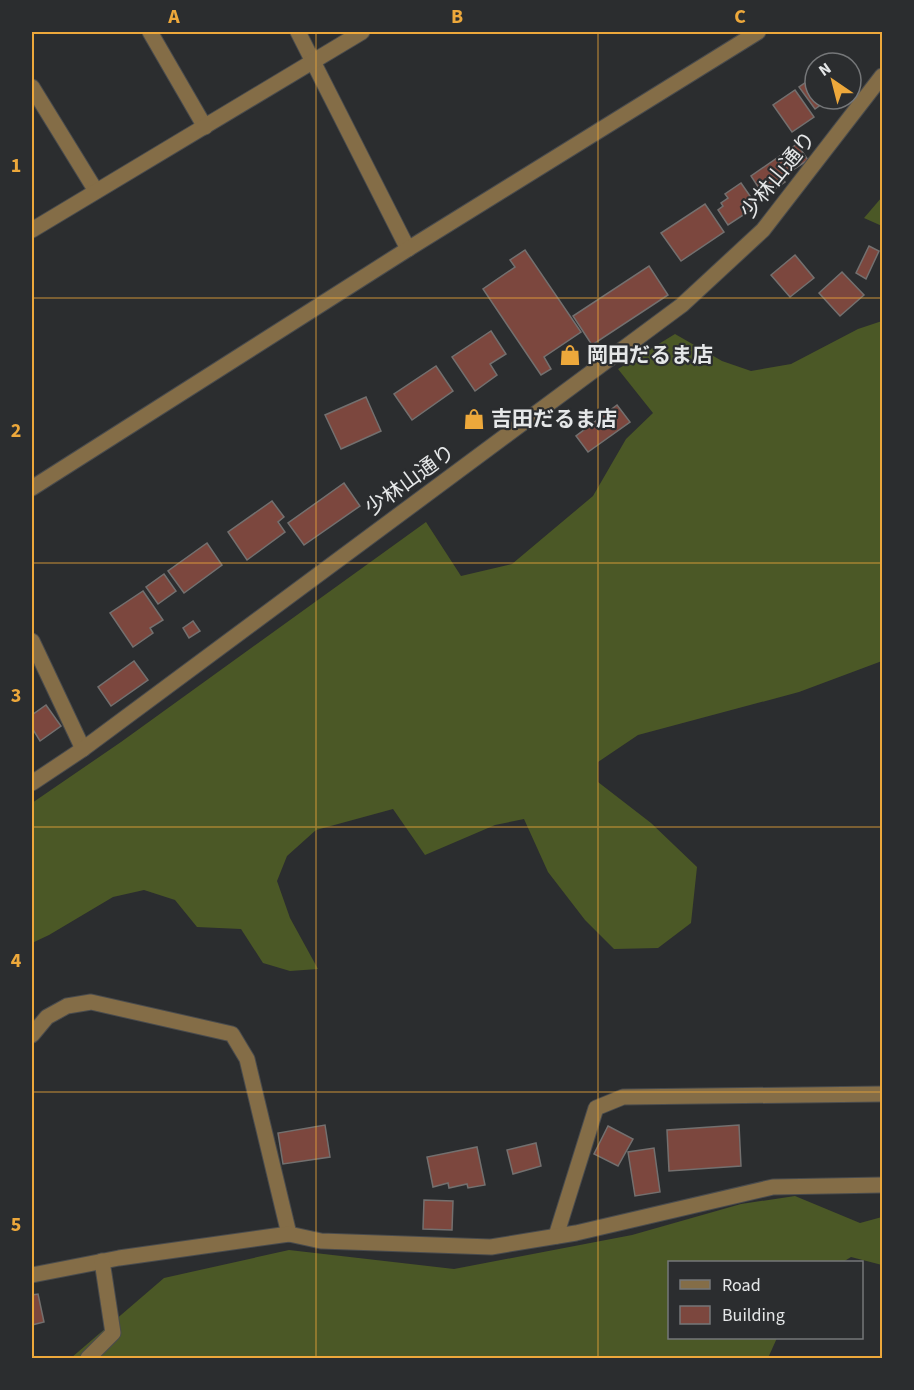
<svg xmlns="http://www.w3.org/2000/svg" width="914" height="1390" font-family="'Source Sans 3','Noto Sans JP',sans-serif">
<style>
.forest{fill:#4b5826}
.building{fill:#7c473e;stroke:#73706f;stroke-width:1.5}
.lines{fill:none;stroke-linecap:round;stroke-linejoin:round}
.minor-casing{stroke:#494b4d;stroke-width:17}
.minor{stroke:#846d47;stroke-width:15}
.grid{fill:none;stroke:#eda83b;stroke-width:1.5;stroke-opacity:0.55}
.labels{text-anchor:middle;stroke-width:4.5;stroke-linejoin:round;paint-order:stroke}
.street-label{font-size:21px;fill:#e5e7e8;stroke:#2b2d2f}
.poi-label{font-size:21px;font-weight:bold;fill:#e5e7e8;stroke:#2b2d2f;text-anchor:start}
.neatline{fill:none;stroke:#eda83b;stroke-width:2}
.grid-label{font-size:20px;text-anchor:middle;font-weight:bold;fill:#eda83b}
</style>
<rect width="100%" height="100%" fill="#2b2d2f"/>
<g class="forest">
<polygon points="882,197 882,226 864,218"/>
<polygon points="882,321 882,661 799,692 638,735 598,762 598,782 651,823 697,867 691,923 658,948 614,949 585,920 548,872 524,819 495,825 425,855 393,809 316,830 287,856 277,881 290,918 318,969 290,971 263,963 241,929 197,927 175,900 144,890 113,897 49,935 32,943 32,803 121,742 426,522 461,576 512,564 593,496 626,439 653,413 618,369 675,334 722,361 751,371 791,364 858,329"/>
<polygon points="795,1196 860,1223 882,1217 882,1265 851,1257 843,1262 670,1262 670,1338 777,1338 768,1358 71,1358 164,1278 289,1250 454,1269 632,1235 741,1204"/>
</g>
<g class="building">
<polygon points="815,76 815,99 829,99 815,109 799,87"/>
<polygon points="795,90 814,117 792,132 773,105"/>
<polygon points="797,144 808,160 782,177 785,182 764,196 751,176"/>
<polygon points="741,183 757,206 728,225 718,210 723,206 721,203 728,198 725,194"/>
<polygon points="705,204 724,232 681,261 661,233"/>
<polygon points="869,246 879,251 866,279 856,273"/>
<polygon points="525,250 581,332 544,357 551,369 541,375 483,289 515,267 510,260"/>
<polygon points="795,255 814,278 790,297 771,275"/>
<polygon points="649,266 668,295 592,345 573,316"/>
<polygon points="842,272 864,295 840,316 819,293"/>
<polygon points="491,331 506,354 490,364 497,375 475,391 452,357"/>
<polygon points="436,366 453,391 412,420 394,394"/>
<polygon points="366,397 381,431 341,449 325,415"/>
<polygon points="617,405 630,422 588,452 576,436"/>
<polygon points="344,483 360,506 304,545 288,523"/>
<polygon points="272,501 284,517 278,522 285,532 247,560 228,532"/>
<polygon points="207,543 222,565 184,593 168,571"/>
<polygon points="164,574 176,591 158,604 146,587"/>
<polygon points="143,591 163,620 150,628 153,633 133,647 110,613"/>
<polygon points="193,621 200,631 189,638 183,628"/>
<polygon points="134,661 148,680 111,706 98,687"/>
<polygon points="46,705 61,726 40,741 32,728 32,715"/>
<polygon points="325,1125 330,1157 283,1164 278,1133"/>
<polygon points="739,1125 741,1166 669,1171 667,1130"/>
<polygon points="608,1126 633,1139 618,1166 594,1154"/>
<polygon points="536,1143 541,1166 513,1174 507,1150"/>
<polygon points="477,1147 485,1185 468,1188 467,1184 449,1188 448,1183 433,1187 427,1157"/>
<polygon points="654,1148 660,1192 635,1196 628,1152"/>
<polygon points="424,1200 453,1201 452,1230 423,1229"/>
<polygon points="38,1294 44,1322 32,1325 32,1295"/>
</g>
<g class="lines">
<defs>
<g id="minor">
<polyline points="150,32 205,127"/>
<polyline points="298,32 408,249"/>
<polyline points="32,87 96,191"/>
<polyline points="32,230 362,32"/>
<polyline points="32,488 408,249 758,32"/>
<polyline points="32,641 83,749"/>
<polyline points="32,783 83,749 682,305 763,230 882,76"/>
<polyline points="32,1035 47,1017 67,1006 91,1002 232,1034 247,1059 289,1234"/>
<polyline points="556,1236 596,1108 623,1097 882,1094"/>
<polyline points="32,1275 119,1258 289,1234 321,1241 491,1247 576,1233 773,1187 882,1185"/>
<polyline points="88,1358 113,1333 102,1261"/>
</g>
</defs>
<use href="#minor" class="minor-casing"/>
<use href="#minor" class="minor"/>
</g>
<path class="grid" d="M316,32V1358M598,32V1358M32,298H882M32,563H882M32,827H882M32,1092H882"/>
<defs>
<symbol id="shop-bare" viewBox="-9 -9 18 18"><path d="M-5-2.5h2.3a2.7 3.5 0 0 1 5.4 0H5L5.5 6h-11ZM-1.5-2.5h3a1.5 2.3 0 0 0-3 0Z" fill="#eda83b" stroke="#2b2d2f" stroke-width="2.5" paint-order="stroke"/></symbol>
</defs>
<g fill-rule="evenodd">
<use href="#shop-bare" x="555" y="340" width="30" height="30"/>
<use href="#shop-bare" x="459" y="404" width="30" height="30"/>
</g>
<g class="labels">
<g class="street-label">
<text transform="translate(778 175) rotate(-51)" y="7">少林山通り</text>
<text transform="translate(410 480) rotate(-36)" y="7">少林山通り</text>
</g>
<g class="poi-label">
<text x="587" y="362">岡田だるま店</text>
<text x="491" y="426">吉田だるま店</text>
</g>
</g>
<rect width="914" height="1390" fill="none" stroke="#2b2d2f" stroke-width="66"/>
<rect x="668" y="1261" width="195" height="78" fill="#2b2d2f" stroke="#757779" stroke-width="1.5"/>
<rect x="680" y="1280" width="30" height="9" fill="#846d47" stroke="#757779" stroke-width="1.5"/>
<text x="722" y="1291" font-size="18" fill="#e5e7e8">Road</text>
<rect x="680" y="1306" width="30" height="18" fill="#7c473e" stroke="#757779" stroke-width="1.5"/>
<text x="722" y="1321" font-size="18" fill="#e5e7e8">Building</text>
<g transform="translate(833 81) rotate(325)"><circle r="28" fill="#2b2d2f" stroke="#757779" stroke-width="1.5"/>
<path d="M0-4.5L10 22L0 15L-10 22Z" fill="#eda83b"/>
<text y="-9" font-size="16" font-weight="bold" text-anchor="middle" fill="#e5e7e8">N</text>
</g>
<rect x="33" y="33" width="848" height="1324" class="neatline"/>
<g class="grid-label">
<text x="174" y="23">A</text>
<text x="457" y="23">B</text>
<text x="740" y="23">C</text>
<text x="16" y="172">1</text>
<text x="16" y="437">2</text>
<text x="16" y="702">3</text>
<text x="16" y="967">4</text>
<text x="16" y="1231">5</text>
</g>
</svg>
